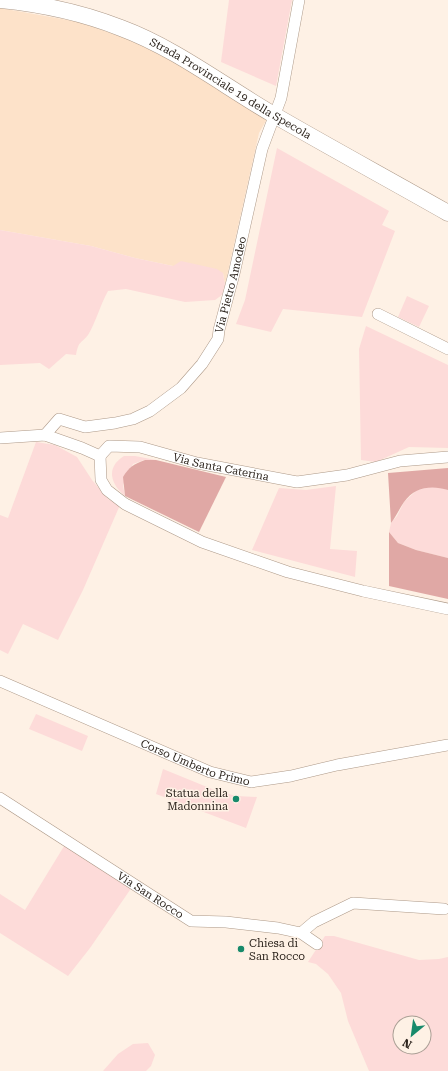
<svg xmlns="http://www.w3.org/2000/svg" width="448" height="1071" font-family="'Roboto Serif',serif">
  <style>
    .built { fill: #fde2c9 }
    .green { fill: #fddbd9; fill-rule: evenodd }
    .forest { fill: #e0a8a5 }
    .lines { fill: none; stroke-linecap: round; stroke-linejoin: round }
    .street-casing { stroke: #ad9988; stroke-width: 12 }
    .secondary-casing { stroke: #ad9988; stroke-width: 17 }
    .street { stroke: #fff; stroke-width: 11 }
    .secondary { stroke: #fff; stroke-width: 16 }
    .poi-dot { fill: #178a6b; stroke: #fef1e5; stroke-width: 1.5 }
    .labels { text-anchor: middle; stroke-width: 3; stroke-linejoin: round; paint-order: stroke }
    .street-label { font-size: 11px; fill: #2d251e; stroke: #fef1e5 }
    .poi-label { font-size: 11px; fill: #2d251e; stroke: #fef1e5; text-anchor: end }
  </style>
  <rect width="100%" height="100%" fill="#fef1e5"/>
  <path class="built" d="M0 8 79 22 131 40 189 70 267 119 259 133 225 285 223 273 173 266 135 258 91 246 0 230Z"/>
  <g class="green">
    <path d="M229 0H292L276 86 221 62Z"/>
    <path d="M277 148 389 211 382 225 395 231 362 317 283 309 271 332 236 324 245 300Z"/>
    <path d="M0 230 91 246 135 258 173 266 181 261 217 269 223 273 225 285 222 295 215 300 185 302 126 289 108 291C100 305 96 322 88 335 80 345 79 340 76 355L66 354 49 369 40 363 0 365Z"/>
    <path d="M407 296 429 306 419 327 398 317Z"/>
    <path d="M366 326 448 365V448L409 447 376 462 361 460 359 349Z"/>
    <path d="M36 442 55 445 77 457 92 480 108 499 120 505 83 590 58 640 23 624 8 654 0 650V515L8 518Z"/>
    <path d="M124 456H135L156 460H144L133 464 123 485 125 496C111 484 105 468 124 456Z"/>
    <path d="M336 486 330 549 357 551 355 577 252 550 279 488 306 490Z"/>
    <path d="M429 487H438L448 490V558L416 550 398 543 389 532 391 523 397 516 404 502 417 490Z"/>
    <path d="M36 714 88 736 82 751 29 729Z"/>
    <path d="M163 769 212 789 236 796 257 797 246 828 156 794Z"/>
    <path d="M66 843 132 887 90 948 68 976 0 933V894L25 910Z"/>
    <path d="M325 936H334L419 960 439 959 448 957V1071H369L348 1021 341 993 328 974 316 964 308 962ZM400 1023H424V1047H400Z"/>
    <path d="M148 1043 155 1055 151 1066 146 1071H103L118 1054 133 1044Z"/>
  </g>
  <g class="forest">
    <path d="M145 460H156L226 477 199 532 125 496 123 477C129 467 134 464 145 460Z"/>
    <path d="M448 468V490C431 485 415 487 404 502 399 509 396 517 391 523L388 473Z"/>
    <path d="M389 532 398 543 416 550 448 558V599L389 586Z"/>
  </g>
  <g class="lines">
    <defs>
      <g id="street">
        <path d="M378 314 448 349"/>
        <path id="s1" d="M45 435 59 419 85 427 115 423 133 419 150 411 181 388 202 364 218 339 219 330 234 274 262 149 281 98 299 0"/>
        <path d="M0 438 45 435 82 448 100 456"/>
        <path d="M100 456 101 480 107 490 125 504 202 542 288 572 363 591 448 609"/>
        <path id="s2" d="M100 456 109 446 140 447 197 463 297 482 347 475 400 461 448 457"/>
        <path id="s3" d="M0 681 210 772 251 782 291 776 337 765 448 745"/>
        <path id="s4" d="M0 798 191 921 226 922 278 928 301 933 317 944"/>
        <path d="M301 933 314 922 353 903 444 909"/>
      </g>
      <g id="secondary">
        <path id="s5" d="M0 0C41 4 83 13 121 28 175 48 224 86 274 115 331 148 390 180 448 213"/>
      </g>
    </defs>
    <use href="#street" class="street-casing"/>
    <use href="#secondary" class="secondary-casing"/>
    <use href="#street" class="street"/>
    <use href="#secondary" class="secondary"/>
  </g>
  <g class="poi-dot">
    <circle cx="236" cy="799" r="4"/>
    <circle cx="241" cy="949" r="4"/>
  </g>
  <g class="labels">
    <g class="street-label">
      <text dy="4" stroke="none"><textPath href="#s5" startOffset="250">Strada Provinciale 19 della Specola</textPath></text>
      <text dy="4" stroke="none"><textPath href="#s1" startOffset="272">Via Pietro Amodeo</textPath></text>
      <text dy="4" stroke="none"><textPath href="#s2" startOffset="128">Via Santa Caterina</textPath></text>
      <text dy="4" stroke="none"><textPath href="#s3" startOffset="212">Corso Umberto Primo</textPath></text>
      <text dy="4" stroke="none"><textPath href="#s4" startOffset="179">Via San Rocco</textPath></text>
    </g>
    <g class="poi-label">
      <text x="228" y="797">Statua della<tspan x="228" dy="13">Madonnina</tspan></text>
      <text x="249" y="947" text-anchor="start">Chiesa di<tspan x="249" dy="13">San Rocco</tspan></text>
    </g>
  </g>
  <g transform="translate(412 1035) rotate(209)"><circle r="19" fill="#fef1e5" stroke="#aa9f95"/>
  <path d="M0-3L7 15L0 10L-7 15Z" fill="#178a6b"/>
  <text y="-6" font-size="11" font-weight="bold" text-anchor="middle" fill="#2d251e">N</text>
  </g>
</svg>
